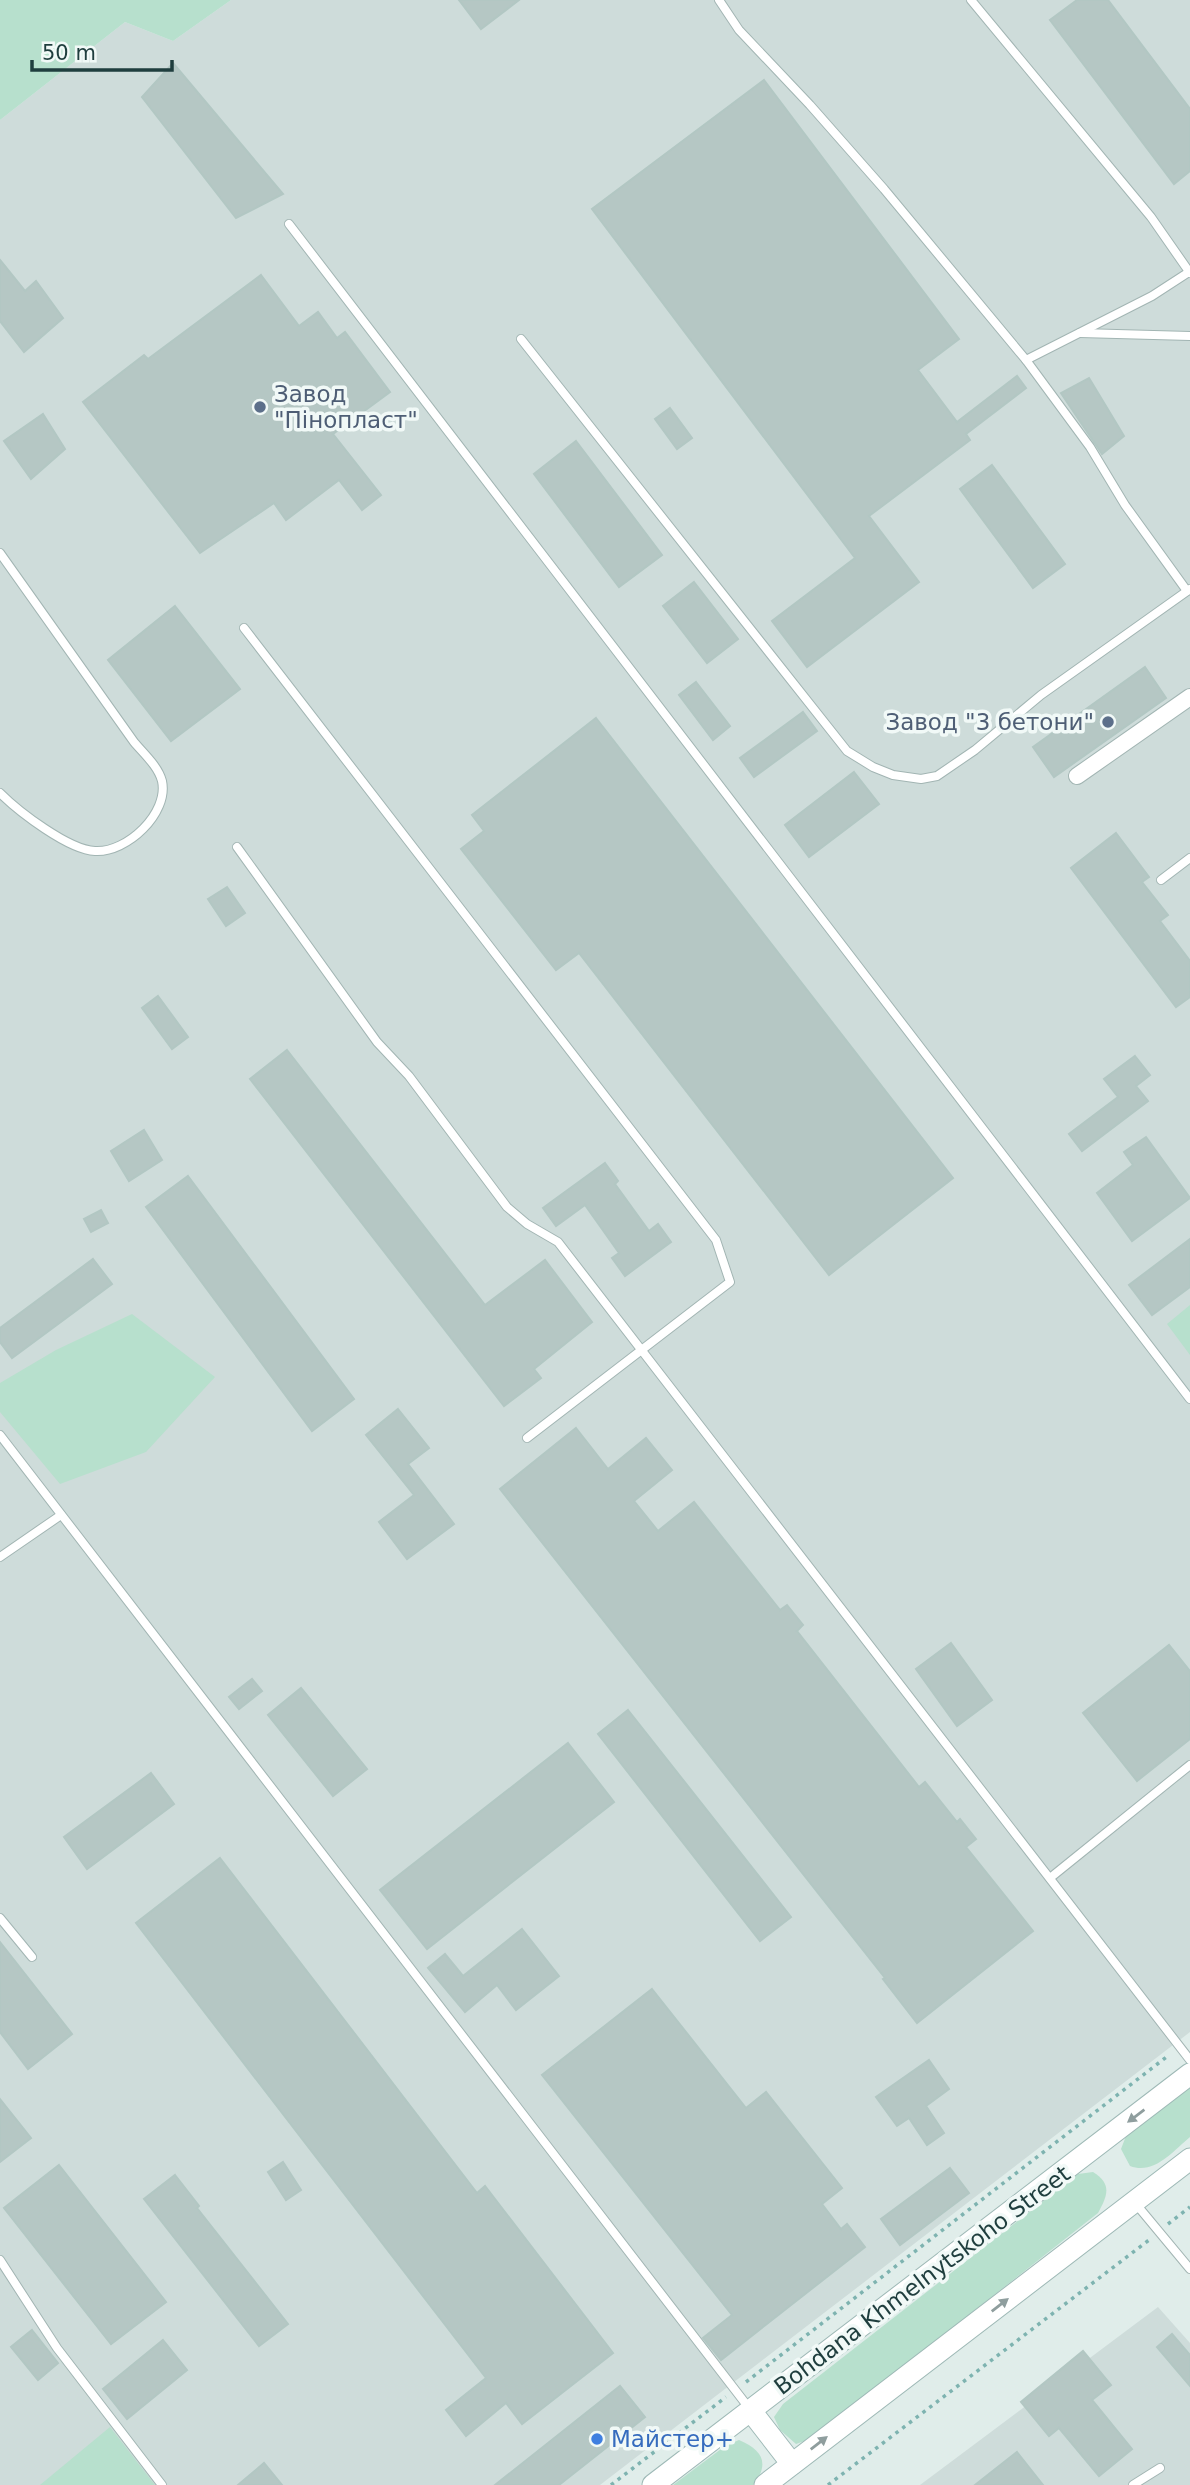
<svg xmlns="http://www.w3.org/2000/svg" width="1190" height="2485" font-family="'DejaVu Sans',sans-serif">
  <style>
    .built { fill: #cedcda }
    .green { fill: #b7e0cd }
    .building { fill: #b5c7c4; stroke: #b2c7c3; stroke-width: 2 }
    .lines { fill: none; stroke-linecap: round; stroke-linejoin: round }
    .lane-casing { stroke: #a2b5b3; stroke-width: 10 }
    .street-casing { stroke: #a2b5b3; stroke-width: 18 }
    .secondary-casing { stroke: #9eb9b6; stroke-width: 23 }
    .path { stroke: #7eb3b0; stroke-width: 3.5; stroke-dasharray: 3.5 5; stroke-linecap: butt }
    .lane { stroke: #fff; stroke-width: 8 }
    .street { stroke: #fff; stroke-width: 16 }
    .secondary { stroke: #fff; stroke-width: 21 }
    .oneway { fill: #8f9e9e }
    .service-dot { fill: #5c6f8a; stroke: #f1f9f7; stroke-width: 2.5 }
    .shop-dot { fill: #3f7fe0; stroke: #f1f9f7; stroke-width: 2.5 }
    .labels { text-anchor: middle; stroke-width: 7; stroke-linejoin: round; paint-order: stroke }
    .service-label { font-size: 23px; fill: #4e5e75; stroke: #f1f9f7; text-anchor: start }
    .street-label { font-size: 23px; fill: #1f3e3e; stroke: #f1f9f7 }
    .shop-label { font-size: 23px; fill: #366cbe; stroke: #f1f9f7; text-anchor: start }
  </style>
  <rect width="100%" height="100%" fill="#e0edea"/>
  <g class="built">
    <path d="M231 0H1190V2032L600 2485H0V120L125 22 173 41Z"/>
    <path d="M1158 2307 1190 2343V2485H920Z"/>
  </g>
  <g class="green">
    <path d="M0 0H231L173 41 125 22 0 120Z"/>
    <path d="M1190 1305V1355L1167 1324Z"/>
    <path d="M132 1314 215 1377 146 1452 60 1484 0 1412V1383L56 1350Z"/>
    <path d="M1190 2086V2137C1172 2152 1154 2175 1130 2166L1121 2149 1126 2136Z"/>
    <path d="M1093 2172C1112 2184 1108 2195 1098 2213L813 2438 796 2444 780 2430 774 2417 783 2404 1078 2174Z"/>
    <path d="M110 2427 155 2485H40Z"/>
    <path d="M739 2440C763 2450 770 2464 753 2485H673L725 2446Z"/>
  </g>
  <g class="building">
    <path d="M459 0H519L481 29Z"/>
    <path d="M1077 0H1108L1190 109V171L1174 184 1050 20Z"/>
    <path d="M173 63 283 194 236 218 142 97Z"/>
    <path d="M764 80 959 339 918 370 957 422 1017 376 1026 388 966 434 970 440 869 516 919 582 807 667 772 621 855 558 592 209Z"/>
    <path d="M0 260 25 291 36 281 63 318 24 352 0 321Z"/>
    <path d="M261 275 299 326 318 312 337 338 345 332 390 392 333 434 381 495 362 510 339 480 286 520 274 503 200 553 83 402 144 355 148 359Z"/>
    <path d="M1089 378 1124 436 1102 454 1061 393Z"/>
    <path d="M670 408 692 438 677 449 655 419Z"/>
    <path d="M43 414 65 449 31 479 4 441Z"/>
    <path d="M576 441 662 555 619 587 534 474Z"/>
    <path d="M992 465 1065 564 1033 588 960 489Z"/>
    <path d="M694 582 738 639 707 663 663 606Z"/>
    <path d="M175 606 240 689 171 741 108 660Z"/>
    <path d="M1145 667 1166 698 1054 777 1033 747Z"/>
    <path d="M696 682 730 726 713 740 679 695Z"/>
    <path d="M803 712 817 731 754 777 740 758Z"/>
    <path d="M596 718 953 1178 829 1275 579 953 556 970 461 849 484 831 472 815Z"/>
    <path d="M854 772 879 804 809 857 785 825Z"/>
    <path d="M1116 833 1149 877 1142 882 1168 915 1160 921 1190 961V997L1176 1007 1071 868Z"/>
    <path d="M227 887 245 913 226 926 208 899Z"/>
    <path d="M158 996 188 1037 172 1049 142 1008Z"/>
    <path d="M287 1050 485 1305 545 1260 592 1322 534 1369 541 1378 504 1406 250 1079Z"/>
    <path d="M1135 1056 1150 1075 1136 1086 1148 1101 1082 1151 1069 1134 1118 1097 1104 1079Z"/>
    <path d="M144 1130 162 1160 129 1181 111 1151Z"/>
    <path d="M1146 1137 1190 1198 1132 1241 1097 1193 1133 1165 1124 1152Z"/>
    <path d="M605 1163 618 1181 615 1184 649 1231 658 1224 671 1242 625 1276 612 1258 619 1253 585 1205 556 1226 543 1208Z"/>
    <path d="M188 1176 354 1399 312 1431 146 1207Z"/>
    <path d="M101 1210 108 1223 91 1232 84 1219Z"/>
    <path d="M1190 1239V1287L1152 1315 1129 1285Z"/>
    <path d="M93 1259 112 1284 12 1358 0 1342V1328Z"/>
    <path d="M398 1409 429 1448 408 1464 454 1524 407 1559 379 1522 414 1495 366 1435Z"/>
    <path d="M576 1428 608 1469 646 1438 672 1470 634 1501 658 1531 694 1502 780 1610 787 1605 803 1625 797 1631 919 1787 925 1782 957 1822 960 1819 976 1839 966 1847 1033 1931 917 2023 883 1979 885 1978 500 1489Z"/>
    <path d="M951 1643 992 1700 957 1726 916 1669Z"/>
    <path d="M1169 1645 1190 1671V1739L1137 1781 1083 1713Z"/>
    <path d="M252 1679 262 1691 239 1709 229 1697Z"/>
    <path d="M301 1688 367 1769 333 1796 268 1715Z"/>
    <path d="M628 1710 791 1917 760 1941 598 1734Z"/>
    <path d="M568 1743 614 1802 427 1949 380 1890Z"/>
    <path d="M151 1773 174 1804 87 1869 64 1837Z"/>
    <path d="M220 1858 477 2193 485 2186 613 2353 522 2424 506 2403 466 2436 446 2410 486 2378 136 1923Z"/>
    <path d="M522 1929 559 1976 516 2010 497 1985 465 2012 428 1968 445 1954 463 1976Z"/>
    <path d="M0 1942 72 2034 28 2069 0 2032Z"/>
    <path d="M652 1989 746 2108 766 2092 842 2188 822 2204 841 2229 847 2224 865 2247 721 2360 703 2338 732 2315 542 2075Z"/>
    <path d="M929 2060 949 2089 926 2106 944 2133 927 2145 909 2118 897 2126 876 2097Z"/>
    <path d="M0 2099 31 2138 0 2162Z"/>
    <path d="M283 2162 301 2190 286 2200 268 2172Z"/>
    <path d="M59 2165 166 2302 111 2344 4 2208Z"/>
    <path d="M950 2168 969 2193 900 2245 881 2219Z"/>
    <path d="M175 2175 199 2206 197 2208 288 2324 259 2346 144 2199Z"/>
    <path d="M32 2330 58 2363 38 2380 11 2347Z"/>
    <path d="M1172 2334 1190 2355V2386L1157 2347Z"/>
    <path d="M163 2340 187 2370 127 2419 103 2389Z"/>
    <path d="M1083 2351 1111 2385 1092 2400 1132 2449 1099 2476 1059 2428 1049 2436 1021 2402Z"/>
    <path d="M620 2386 645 2417 559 2485H495Z"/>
    <path d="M1017 2452 1043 2485H975Z"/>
    <path d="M264 2463 282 2485H238Z"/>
  </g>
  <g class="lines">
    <defs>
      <g id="lane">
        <path d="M719 0 739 30 810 105 884 189 1026 360 1090 447 1125 505 1187 591"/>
        <path d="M971 0 1151 217 1190 273"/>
        <path d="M289 224 1190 1399"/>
        <path d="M1080 333 1190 336"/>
        <path d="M521 339 847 751 873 767 893 775 921 779 937 776 975 750 1041 695 1190 589"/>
        <path d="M1026 360 1152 296 1189 272"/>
        <path d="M0 553 134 742C144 754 158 766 162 781 169 813 127 853 95 851 69 850 19 812 0 793"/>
        <path d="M244 628 716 1240 730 1282 527 1438"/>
        <path d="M237 847 377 1042 409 1076 507 1207 527 1224 558 1242 1190 2060"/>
        <path d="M1161 880 1190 858"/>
        <path d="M0 1435 749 2408"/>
        <path d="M0 1557 61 1515"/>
        <path d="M1050 1878 1190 1765"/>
        <path d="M0 1918 32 1957"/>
        <path d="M1136 2204 1190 2269"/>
        <path d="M0 2260 57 2348 162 2485"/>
        <path d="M1133 2485 1160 2468"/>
      </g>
      <path id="street" d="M1077 776 1190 697"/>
      <g id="secondary">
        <path d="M751 2411 792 2464"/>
        <path d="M653 2485 1190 2074"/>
        <path d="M765 2485 1190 2159"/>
      </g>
    </defs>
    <use href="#lane" class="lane-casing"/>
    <use href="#street" class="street-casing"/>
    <use href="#secondary" class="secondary-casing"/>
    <g class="path">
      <path d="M1168 2224 1190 2207"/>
      <path d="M746 2382 1169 2055"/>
      <path d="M611 2485 726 2397"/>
      <path d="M828 2485 1149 2240"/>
    </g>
    <use href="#lane" class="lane"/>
    <use href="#street" class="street"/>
    <use href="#secondary" class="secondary"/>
  </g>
  <defs><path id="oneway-solid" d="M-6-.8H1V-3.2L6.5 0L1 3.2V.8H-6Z" transform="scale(1.75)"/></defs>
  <g class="oneway">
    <use href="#oneway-solid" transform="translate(1136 2116) rotate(143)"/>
    <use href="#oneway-solid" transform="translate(1000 2305) rotate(-38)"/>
    <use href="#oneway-solid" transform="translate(819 2443) rotate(-38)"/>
  </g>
  <g class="service-dot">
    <circle cx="260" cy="407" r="7"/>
    <circle cx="1108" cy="722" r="7"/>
  </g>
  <circle class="shop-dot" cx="597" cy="2439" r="7"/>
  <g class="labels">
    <g class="service-label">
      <text x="274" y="402">Завод<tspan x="274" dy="26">"Пінопласт"</tspan></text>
      <text x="1094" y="730" text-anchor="end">Завод "3 бетони"</text>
    </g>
    <g class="street-label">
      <text transform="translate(922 2280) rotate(-37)" y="8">Bohdana Khmelnytskoho Street</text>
    </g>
    <g class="shop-label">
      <text x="611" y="2447">Майстер+</text>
    </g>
  </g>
  <path d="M32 60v10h140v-10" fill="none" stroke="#1f3e3e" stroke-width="3.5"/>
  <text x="42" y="60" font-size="21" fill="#1f3e3e" stroke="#f1f9f7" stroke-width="5" paint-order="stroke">50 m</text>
</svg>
